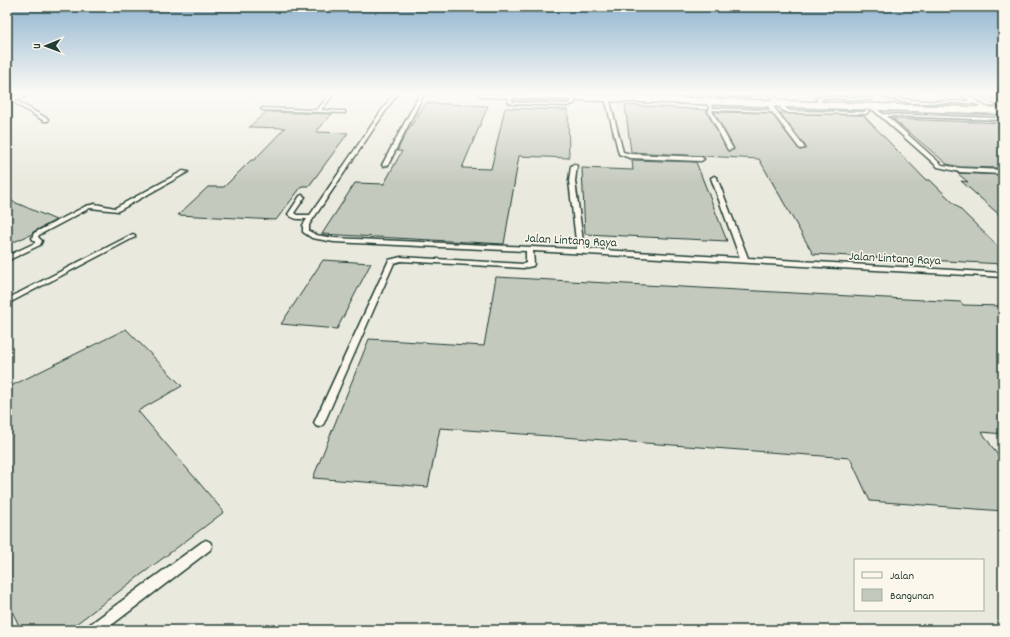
<svg xmlns="http://www.w3.org/2000/svg" width="1010" height="637" font-family="Dekko,sans-serif">
  <style>
    .built { fill: #eae9de; fill-rule: evenodd }
    .building { fill: #c4c9be; stroke: #1f3d34 }
    .lines { fill: none; stroke-linecap: round; stroke-linejoin: round }
    .service-casing { stroke: #1f3d34; stroke-width: 3 }
    .minor-casing { stroke: #1f3d34; stroke-width: 3 }
    .service { fill: #fbf7ec; fill-rule: evenodd }
    .minor { fill: #fbf7ec; fill-rule: evenodd }
    .labels { text-anchor: middle; stroke-width: 3; stroke-linejoin: round; paint-order: stroke }
    .street-label { font-size: 13px; fill: #1f3d34; stroke: #fbf7ec }
  </style>
  <rect width="100%" height="100%" fill="#fbf7ec"/>
  <filter id="ink" filterUnits="userSpaceOnUse"><feTurbulence type="fractalNoise" baseFrequency=".025" numOctaves="2"/><feDisplacementMap in="SourceGraphic" scale="8" xChannelSelector="R" yChannelSelector="G"/><feConvolveMatrix kernelMatrix="1 2 1 2 8 2 1 2 1" color-interpolation-filters="sRGB"/></filter>
  <g filter="url(#ink)">
    <path class="built" d="M7 94H1003V630H7ZM855 560H983V610H855Z"/>
    <g class="building">
      <path d="M426 103 488 106 462 168 491 169 505 108 568 110 569 158 519 156 504 244 322 234 355 183 384 184 402 151H397L406 133Z"/>
      <path d="M625 105 707 110V112L728 151 733 150 734 148 714 112 771 113 800 150 805 149 806 147 780 113 863 115 926 180H930L1003 251V264L813 254 759 159 631 152Z"/>
      <path d="M266 112 332 114 316 132 348 133 309 186H302L276 220 178 215 208 187H224L251 160H254L285 128 249 127Z"/>
      <path d="M893 119 1003 123V168L960 167 947 164Z"/>
      <path d="M632 160 696 162 727 241 585 234 582 168 633 170Z"/>
      <path d="M957 173 1003 175V218L961 181 968 182Z"/>
      <path d="M7 199 56 220 33 232 32 234 7 245Z"/>
      <path d="M323 260 371 263 337 329 281 324Z"/>
      <path d="M496 277 961 302 963 305 1003 306V434L982 432 1003 463V511L870 501 850 458 440 428 428 487 313 478 369 339 484 346Z"/>
      <path d="M126 329 182 386 138 411 224 512 68 630H21L7 600V388Z"/>
    </g>
    <g class="lines">
      <defs>
        <g id="service">
          <path d="M23 94H31L15 100 48 119V121H44L10 100 12 97Z"/>
          <path d="M330 94H334L321 110 343 111H345V113L263 110 261 109 263 108 317 110Z"/>
          <path d="M393 94H397L309 225V231L316 235 334 238 577 249 569 181 571 166 574 164 577 166 575 181 584 249 740 258 711 178 714 176 717 178 748 258 1003 273V277L533 251 534 264 533 266 523 268 401 261 394 263 324 423 322 426 319 427 316 426 314 423 389 260 401 257 523 264 526 263V251L334 242 312 238 303 232V225L307 219C299 219 294 220 288 214L300 196 302 195 305 197 294 213 297 215H310Z"/>
          <path d="M420 94H424L388 165 383 166 382 165Z"/>
          <path d="M510 94 514 95 512 101 513 102 567 104 571 102V97L573 96 575 97V103L568 106 513 104 508 102Z"/>
          <path d="M702 94H706L713 108 770 110 768 106 772 105 805 148 800 149 772 112 713 110 712 111 733 149 728 150 708 111 710 109Z"/>
          <path d="M727 94H753V95L751 96H729Z"/>
          <path d="M768 94H773L786 108 790 111 864 112 867 110 869 111 866 114 789 113 782 110Z"/>
          <path d="M879 94C889 94 900 99 910 100 930 102 950 101 970 101L960 94H965L994 112 990 113 974 103H912L887 98Z"/>
          <path d="M979 94H984L1003 106V109Z"/>
          <path d="M825 96 870 98 872 99 870 100 825 98 821 99 823 105 819 106 816 98Z"/>
          <path d="M607 97 609 98 623 152 631 154 701 157 704 159 701 161 630 158 619 154 605 98Z"/>
          <path d="M873 106 883 114 1003 118V120L887 116 942 165 960 168 1003 170V174L960 172 938 167 871 108V107Z"/>
          <path d="M183 171 188 172 118 211 90 208 39 235 38 237 42 241 40 245 7 261V256L35 243V242L32 238 34 233 86 206 95 204 115 208Z"/>
          <path d="M133 234 135 235V237L7 304V299Z"/>
          <path d="M206 540 210 542 212 546 210 550 105 630H87L89 625 202 542Z"/>
        </g>
        <path id="minor" d="M478 94H569L1003 108V114L482 97Z"/>
      </defs>
      <use href="#service" class="service-casing"/>
      <use href="#minor" class="minor-casing"/>
      <use href="#service" class="service"/>
      <use href="#minor" class="minor"/>
    </g>
  </g>
  <linearGradient id="sky" x2="0" y2="1"><stop stop-color="#90b4cf"/><stop offset="0.51" stop-color="#fdfbf6"/><stop offset="1" stop-color="#fdfbf6" stop-opacity="0"/></linearGradient>
  <rect width="1010" height="183" fill="url(#sky)"/>
  <g class="labels">
    <g class="street-label">
      <text transform="translate(571 239) rotate(3)" y="5">Jalan Lintang Raya</text>
      <text transform="translate(895 257) rotate(3)" y="5">Jalan Lintang Raya</text>
    </g>
  </g>
  <rect width="1010" height="637" fill="none" stroke="#fbf7ec" stroke-width="24"/>
  <rect x="12" y="12" width="986" height="613" fill="none" stroke="#1f3d34" stroke-width="1.5" filter="url(#ink)"/>
  <rect x="854" y="559" width="130" height="52" fill="#fbf7ec" stroke="#a3ada2"/>
  <rect x="862" y="572" width="20" height="6" fill="#fbf7ec" stroke="#a3ada2"/>
  <text x="890" y="579" font-size="12" fill="#1f3d34">Jalan</text>
  <rect x="862" y="589" width="20" height="12" fill="#c4c9be" stroke="#a3ada2"/>
  <text x="890" y="599" font-size="12" fill="#1f3d34">Bangunan</text>
  <g transform="translate(46 46) rotate(269)" stroke="#fbf7ec" stroke-width="3" paint-order="stroke">
  <path d="M0-3L7 15L0 10L-7 15Z" fill="#1f3d34"/>
  <text y="-6" font-size="11" font-weight="bold" text-anchor="middle" fill="#1f3d34">U</text>
  </g>
</svg>
